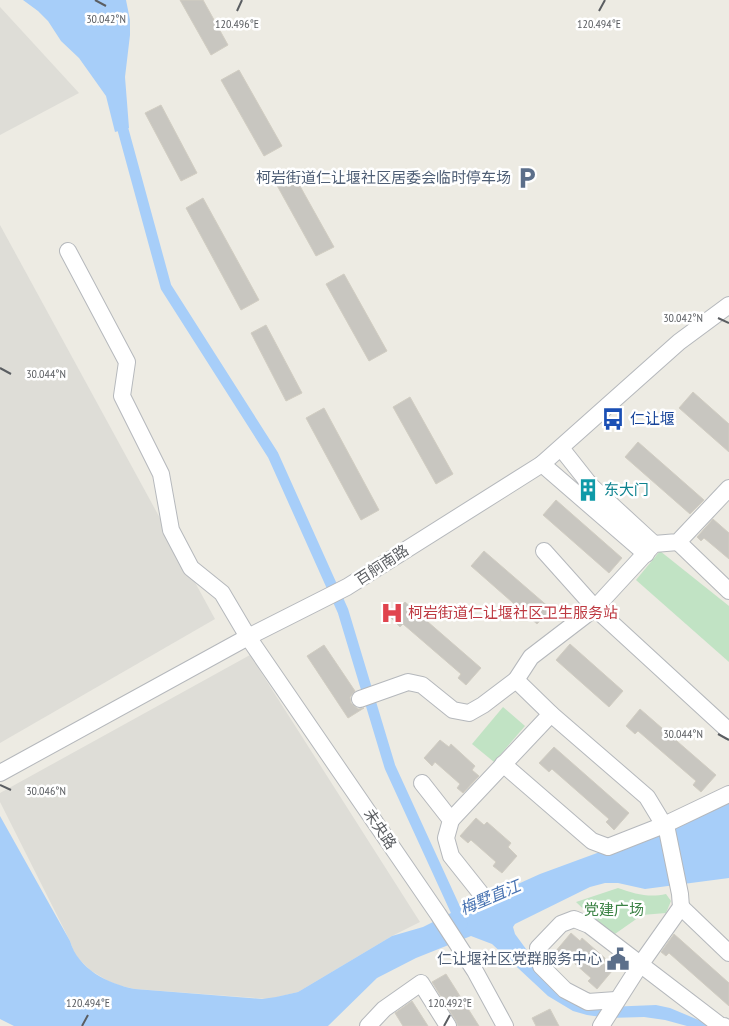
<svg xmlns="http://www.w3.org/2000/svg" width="729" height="1026" font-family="'PT Sans Narrow','Noto Sans SC',sans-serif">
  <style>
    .industrial { fill: #deddd7 }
    .green { fill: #c1e3c4 }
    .water { fill: #a7cef9 }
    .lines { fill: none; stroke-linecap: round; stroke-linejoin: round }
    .canal { stroke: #a7cef9; stroke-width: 11 }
    .building { fill: #c8c6c0; stroke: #d1cdc2 }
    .minor-casing { stroke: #b5b8bc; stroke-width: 18 }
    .minor { stroke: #fff; stroke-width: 16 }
    .ticks { fill: none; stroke: #5b5e62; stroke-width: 2 }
    .labels { text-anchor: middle; stroke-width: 5; stroke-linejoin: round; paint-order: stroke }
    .service-label { font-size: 15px; fill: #4e5e75; stroke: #fff; text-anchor: end }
    .transit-label { font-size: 15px; fill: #164399; stroke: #fff; text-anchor: start }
    .culture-label { font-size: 15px; fill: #0d838f; stroke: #fff; text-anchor: start }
    .street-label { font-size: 15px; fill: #5b5e62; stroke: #fff }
    .health-label { font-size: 15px; fill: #be3a42; stroke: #fff; text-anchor: start }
    .park-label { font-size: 15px; fill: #3b8244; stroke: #fff }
    .water-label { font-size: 16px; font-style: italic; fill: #4873b2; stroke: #fff }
    .ticks-label { font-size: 12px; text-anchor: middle; fill: #5b5e62; stroke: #fff; stroke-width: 5; stroke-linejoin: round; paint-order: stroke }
  </style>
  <rect width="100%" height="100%" fill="#edebe3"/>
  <g class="industrial">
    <path d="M0 7 79 93 0 135Z"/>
    <path d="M0 225 215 619 0 743Z"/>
    <path d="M250 655 420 922 392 936 298 992 269 999 135 989 121 986 108 981 90 970 75 955 70 941 0 802V793Z"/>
  </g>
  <g class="green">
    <path d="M660 551 729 606V662L636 580Z"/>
    <path d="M503 707 525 726 494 762 472 744Z"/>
    <path d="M618 888C635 894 649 898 666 894L671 901 666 913 642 915 612 936 576 902Z"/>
  </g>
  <g class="water">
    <path d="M23 0H126L130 20V35L125 77 129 128 115 132 106 96 79 58 61 41 48 21 38 11Z"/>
    <path d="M729 799V878L645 889 618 883H605L590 887 515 924 513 927 515 934 548 979 607 1007 656 1005 670 1008 713 1026H687L665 1020 644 1017 608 1018 587 1015 573 1011 548 996 492 944 471 936 416 958 377 978 328 1026H14L0 1019V816L70 941C78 969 108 984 135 989L262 999 276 997 298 992 392 936 423 927 469 904 476 903 540 874 608 849 662 835 706 814Z"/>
  </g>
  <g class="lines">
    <path class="canal" d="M119 115 166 287 273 455 343 611 390 767 462 924"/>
  </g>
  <g class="building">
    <path d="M180 0H203L228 45 211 55Z"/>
    <path d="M239 70 282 146 264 156 221 80Z"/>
    <path d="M161 105 197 173 181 181 145 113Z"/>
    <path d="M291 170 334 247 316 256 274 180Z"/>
    <path d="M203 198 259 300 241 310 186 208Z"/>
    <path d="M344 274 387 351 369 361 326 284Z"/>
    <path d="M266 325 302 393 286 401 251 333Z"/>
    <path d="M693 392 729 424V452L679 408Z"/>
    <path d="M410 397 453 474 436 484 393 407Z"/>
    <path d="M324 408 379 510 361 520 306 418Z"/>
    <path d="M638 442 704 500 690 514 625 457Z"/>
    <path d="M556 500 622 558 609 573 543 515Z"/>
    <path d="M713 519 729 533V559L704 538 701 541 697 537Z"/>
    <path d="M484 551 551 609 537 624 471 566Z"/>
    <path d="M405 602 481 668 466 685 458 678 461 674 403 624 400 627 391 618Z"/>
    <path d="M570 644 623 691 609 707 556 660Z"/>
    <path d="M324 645 355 691 350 697 351 703 358 709 364 708 348 718 307 656Z"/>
    <path d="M640 709 716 775 701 792 693 785 696 781 638 731 635 734 626 726Z"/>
    <path d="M440 740 449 747 451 744 475 766 472 770 479 776 463 793 457 788 460 784 435 762 432 766 424 758Z"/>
    <path d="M554 747 629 813 614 830 606 822 609 819 552 769 549 772 539 763Z"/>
    <path d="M476 818 484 825 487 822 511 843 508 847 517 856 502 873 493 866 496 862 471 840 468 843 460 836Z"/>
    <path d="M571 933 580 941 582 938 606 959 603 963 612 971 597 989 588 981 591 978 566 956 563 959 555 952Z"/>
    <path d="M674 934 729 983V1006L669 953 666 956 661 952Z"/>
    <path d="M446 974 479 1026H458L456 1021 432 982Z"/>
    <path d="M412 1001 428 1026H403L395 1013Z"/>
    <path d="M550 1009 559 1026H536L532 1018Z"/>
  </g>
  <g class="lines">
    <defs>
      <g id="minor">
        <path d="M68 251 127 362 122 396 161 474 171 530 191 568 222 593 248 637 438 914 475 971 505 1026"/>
        <path d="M561 448 591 486 654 544"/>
        <path d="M542 464 646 554"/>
        <path d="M678 542 729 591"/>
        <path d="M544 551 595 608 729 731"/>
        <path d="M516 680 551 714 647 797 667 830 680 894 681 907 640 965 601 1026"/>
        <path d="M360 699 408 682 422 685 453 710 469 713 483 705 516 680 531 657 595 608 654 544 678 542 729 488"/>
        <path d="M503 764 592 841 608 847 664 825 729 794"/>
        <path d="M0 773 248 637 347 587 542 464 679 342 729 305"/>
        <path d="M422 783 451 820 446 838 451 856 482 895"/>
        <path d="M451 820 551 714"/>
        <path d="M681 907 729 953"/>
        <path d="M616 1000 588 1002 565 990 541 966 538 948 561 924 574 919 589 925 721 1026H724"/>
        <path d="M368 1026 384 1009 421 983 448 1026"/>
      </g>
    </defs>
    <use href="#minor" class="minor-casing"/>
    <use href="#minor" class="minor"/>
  </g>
  <path class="ticks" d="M95 0 106 6M237 11 242 0M599 11 605 0M718 318 729 323M0 368 11 374M718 734 729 740M0 785 11 790M82 1026 88 1015M444 1026 450 1015"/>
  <defs>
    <symbol id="parking-bare" viewBox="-9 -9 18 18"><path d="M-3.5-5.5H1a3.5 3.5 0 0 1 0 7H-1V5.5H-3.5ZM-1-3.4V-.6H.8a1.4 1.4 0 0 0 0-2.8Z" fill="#5c6f8a" stroke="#fff" stroke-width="2.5" paint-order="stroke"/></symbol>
    <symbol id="bus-bare" viewBox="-9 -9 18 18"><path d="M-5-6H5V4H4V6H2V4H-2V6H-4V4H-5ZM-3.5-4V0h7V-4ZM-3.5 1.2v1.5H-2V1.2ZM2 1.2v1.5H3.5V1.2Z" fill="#1a4fb4" stroke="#fff" stroke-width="2.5" paint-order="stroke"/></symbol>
    <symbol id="building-bare" viewBox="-9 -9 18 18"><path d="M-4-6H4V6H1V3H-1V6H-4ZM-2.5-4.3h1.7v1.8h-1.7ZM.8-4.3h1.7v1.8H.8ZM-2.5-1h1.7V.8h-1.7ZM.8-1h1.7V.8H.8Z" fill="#0f9aa8" stroke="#fff" stroke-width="2.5" paint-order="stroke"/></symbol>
    <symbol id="hospital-bare" viewBox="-9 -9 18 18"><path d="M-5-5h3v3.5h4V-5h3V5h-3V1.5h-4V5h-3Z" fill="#e0444e" stroke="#fff" stroke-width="2.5" paint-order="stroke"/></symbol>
    <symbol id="civic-bare" viewBox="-9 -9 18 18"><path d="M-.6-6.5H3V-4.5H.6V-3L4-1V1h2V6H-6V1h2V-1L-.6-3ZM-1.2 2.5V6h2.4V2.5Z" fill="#5c6f8a" stroke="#fff" stroke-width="2.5" paint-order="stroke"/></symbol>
  </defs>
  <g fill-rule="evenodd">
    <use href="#parking-bare" x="511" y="162" width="32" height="32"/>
    <use href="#bus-bare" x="597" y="403" width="32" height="32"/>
    <use href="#building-bare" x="572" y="474" width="32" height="32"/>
    <use href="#hospital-bare" x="376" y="597" width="32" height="32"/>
    <use href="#civic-bare" x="602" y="943" width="32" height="32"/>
  </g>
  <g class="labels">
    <g class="service-label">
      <text x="511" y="183">柯岩街道仁让堰社区居委会临时停车场</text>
      <text x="602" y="964">仁让堰社区党群服务中心</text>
    </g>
    <g class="transit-label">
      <text x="630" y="424">仁让堰</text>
    </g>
    <g class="culture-label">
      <text x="604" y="495">东大门</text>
    </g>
    <g class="street-label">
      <text transform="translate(382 565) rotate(-33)" y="5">百舸南路</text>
      <text transform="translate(380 829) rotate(56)" y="5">未央路</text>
    </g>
    <g class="health-label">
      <text x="408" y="618">柯岩街道仁让堰社区卫生服务站</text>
    </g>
    <g class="park-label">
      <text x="614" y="915">党建广场</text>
    </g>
    <g class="water-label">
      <text transform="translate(490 897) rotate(-23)" y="6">梅墅直江</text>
    </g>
  </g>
  <g class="ticks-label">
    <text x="106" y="23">30.042°N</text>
    <text x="237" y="28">120.496°E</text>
    <text x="599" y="28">120.494°E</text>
    <text x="683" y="322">30.042°N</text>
    <text x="46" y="378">30.044°N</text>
    <text x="683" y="738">30.044°N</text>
    <text x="46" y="795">30.046°N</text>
    <text x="88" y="1007">120.494°E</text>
    <text x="450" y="1007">120.492°E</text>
  </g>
</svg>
